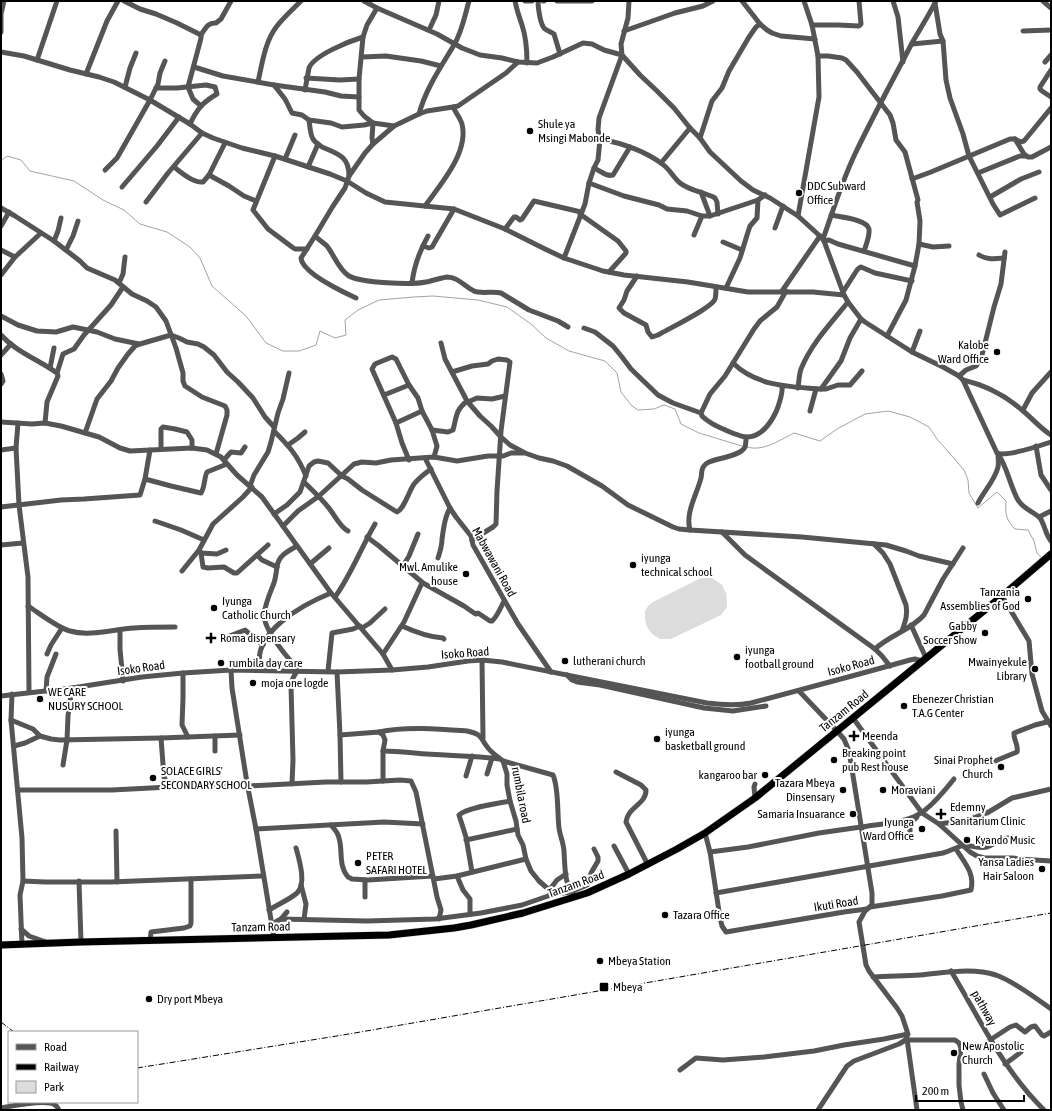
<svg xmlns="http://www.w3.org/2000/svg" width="1052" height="1111" font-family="'Asap Condensed',sans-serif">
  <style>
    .green { fill: #dcdcdc }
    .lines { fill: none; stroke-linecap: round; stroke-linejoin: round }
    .stream { stroke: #a3a3a3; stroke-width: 1 }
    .highway-casing { stroke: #dbdbdb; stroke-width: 8 }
    .minor { stroke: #555; stroke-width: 5 }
    .highway { stroke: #000; stroke-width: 7 }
    .rail { stroke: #000; stroke-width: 1; stroke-dasharray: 6 2 1 2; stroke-linecap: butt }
    .poi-dot { fill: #000; stroke: #fff; stroke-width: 1.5 }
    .labels { text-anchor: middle; stroke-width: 4; stroke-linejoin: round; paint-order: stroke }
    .poi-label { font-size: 12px; fill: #000; stroke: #fff; text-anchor: start }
    .street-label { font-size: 12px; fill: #000; stroke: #fff }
  </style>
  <rect width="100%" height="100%" fill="#fff"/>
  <path class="green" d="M701 578H712L722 585 726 593 727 602V607L721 615 671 639H660L652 634 647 627 645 619V611L648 606 653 602Z"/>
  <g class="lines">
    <g class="stream">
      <path d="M1 161 7 156 21 160 30 171 74 181 103 200 124 210 140 224 167 232 190 247 200 258 212 286 246 316 266 343 283 351H299L316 345 320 331 335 338 346 335 345 320 358 310 379 300 414 297 433 296 478 300 507 307 531 324 546 338 569 351 605 361 617 373 621 392 632 406 638 410 654 409 664 405 675 409 681 424 699 433 742 446"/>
      <path d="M747 447C763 452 780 440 794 433L820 441 837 429 865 414 888 411 910 417 929 427 937 439 964 470 968 480 969 493 978 508 997 492 1006 501C1005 513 1006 520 1015 529L1028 530 1034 541 1037 553 1042 558"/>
      <path d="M1051 568V569"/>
    </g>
    <defs>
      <path id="highway" d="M1 945 81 942 389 935 454 928 471 925 523 913 587 893 629 874 677 849 705 833 755 798 1002 596 1051 554"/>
    </defs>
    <use href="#highway" class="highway-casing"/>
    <g class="minor">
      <path d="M124 1 140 9 156 14 177 23 201 35V38L200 42 188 87 193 99 201 106"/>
      <path d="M364 1 377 8 437 34 462 48 480 55 502 58 518 62 537 63 553 57 583 43 592 44 604 50 622 55 599 118 598 130 600 139 598 160 594 168 589 183 585 204 564 258"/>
      <path d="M515 1C517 11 519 16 522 25 526 37 527 51 527 63"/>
      <path d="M525 1H532"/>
      <path d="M538 1C538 7 540 25 545 29 548 31 551 32 554 34L560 54"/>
      <path d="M543 1H544"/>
      <path d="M557 1H592"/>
      <path d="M629 1 628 18 621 44 622 55 640 75 657 91 674 108 690 128 700 138 710 152 741 181 753 190 770 198 798 216 821 237 824 241 844 295 848 302 861 319 865 322 912 352 943 367 959 376 963 380 969 393 997 453C1007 457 1039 446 1051 442"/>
      <path d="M742 1 760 24 767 30 772 33 781 36 815 39"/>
      <path d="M893 1 898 17 903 62"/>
      <path d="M1043 1 1051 8"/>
      <path d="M935 3 940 34 943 41 946 80 950 98 963 134 969 156 993 204 1000 215 1035 198"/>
      <path d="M812 25H838L859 26 861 24 859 1"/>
      <path d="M429 30 436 15 439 1"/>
      <path d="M624 31 675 13 703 6 713 1"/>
      <path d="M1023 31 1051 30"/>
      <path d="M1 32V14L4 1"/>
      <path d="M201 35C205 29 208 22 216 23L221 19 231 1"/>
      <path d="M912 44 943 41"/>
      <path d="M1 52 24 56 70 70 99 77 114 82 150 100 190 124 202 133 213 138 242 148 275 156 330 174 347 181 366 193 385 202 454 209 505 229 545 249 564 258 603 271 624 275 688 282 748 292H813L844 295"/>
      <path d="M818 56H828L842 58 846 60 857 72 890 115 893 123 896 140 905 152 918 200 917 202 920 221 919 244 915 266 906 300 887 336"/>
      <path d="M362 57 386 56 421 61 441 66"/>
      <path d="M37 60 57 1"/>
      <path d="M1045 62 1051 55"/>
      <path d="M194 67 223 76 274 85 325 92 341 96 359 97"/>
      <path d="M1051 70 1040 87V89L1042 91 1051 97"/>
      <path d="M86 74 107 21 118 1"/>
      <path d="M306 78 340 80 359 79"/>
      <path d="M258 82C262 64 265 41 277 26 284 17 293 9 301 1"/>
      <path d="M274 85 285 99 292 113 302 115 309 120 331 123 342 127 364 125 373 123 394 126"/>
      <path d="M125 87 130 68 136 53"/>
      <path d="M156 88H177L206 85 215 87 217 94C203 102 197 109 190 124"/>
      <path d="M305 90 309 68C314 55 350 41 363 37"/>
      <path d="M419 114C426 88 441 67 454 45 462 32 465 15 469 1"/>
      <path d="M309 120C310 126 310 134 313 139 315 142 319 145 322 147 338 154 349 156 349 176"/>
      <path d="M700 138 712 101 722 88 729 71 749 37 756 27 760 24"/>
      <path d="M600 139C621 143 643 150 661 163 669 168 673 177 680 183 690 191 704 192 715 198L717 202 718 214"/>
      <path d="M1015 139 1020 142 1024 141 1051 108"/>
      <path d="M373 144 372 138 373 123 364 116 359 110V79L363 37 367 25 377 8"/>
      <path d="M275 156 253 210 268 229 292 247 295 249H307"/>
      <path d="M285 159 295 135"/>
      <path d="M661 163 690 128"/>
      <path d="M174 167C182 173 193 183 203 182L209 175 225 143"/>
      <path d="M308 167 318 144"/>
      <path d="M594 168C601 171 606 177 613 175L630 147"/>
      <path d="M105 170 117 158 150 100 158 84 160 73 165 61"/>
      <path d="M978 173 1020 156H1026"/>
      <path d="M209 175 229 186 244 196 256 201"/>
      <path d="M912 179 931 172 1010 139H1015L1024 154 1028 157H1032L1051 147"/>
      <path d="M589 183 624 196 659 205 667 209 687 211 702 216H710L758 200 765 195"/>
      <path d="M122 187 157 146 179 117"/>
      <path d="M701 192 710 216"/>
      <path d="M990 197 1021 179 1039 172"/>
      <path d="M146 202 168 173 202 133"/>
      <path d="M425 206C441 184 469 152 462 124 460 118 456 113 453 107"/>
      <path d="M1 208 15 216 54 241 80 261 87 268 115 280 132 294 147 301 156 307 166 321 176 348 183 373V381L185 386 202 397 225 406 227 410V415L216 454"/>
      <path d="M580 214 618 241 626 251V253L609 272"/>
      <path d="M831 215C840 217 867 219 869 229 870 236 866 245 864 251"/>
      <path d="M798 216 819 97 818 56 812 25 804 1"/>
      <path d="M1 226 9 212"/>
      <path d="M775 228 783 206"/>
      <path d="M505 229 514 217H516L520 220 522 219 534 201 581 212"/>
      <path d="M694 235 702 216"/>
      <path d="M315 236C319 240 324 243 327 246 334 255 339 270 349 276 362 283 411 285 426 282 432 281 440 278 447 277 458 277 464 286 474 291 480 294 493 291 501 293L529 310 558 321 568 327"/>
      <path d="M823 239C833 211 842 181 855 154 873 116 893 80 912 43 920 29 929 15 936 1"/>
      <path d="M54 241 58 231 61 218"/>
      <path d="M824 241 829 240 838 244 915 266"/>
      <path d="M723 242 742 250"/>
      <path d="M919 244 933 247 949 246"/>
      <path d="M423 246 429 248 432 247 454 209"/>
      <path d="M1 250 15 257"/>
      <path d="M66 250 73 236 78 221"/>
      <path d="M979 255C987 260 995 259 1004 258"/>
      <path d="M1 275 15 257 41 233"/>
      <path d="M637 276 627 291 624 300 619 308 624 313 646 325 648 332 652 337 658 335C668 329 712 308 715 299 716 296 716 290 716 287"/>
      <path d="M119 283 123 274 125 257"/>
      <path d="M412 283C414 266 419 252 428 236"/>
      <path d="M726 288 740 258 748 232 750 226 757 218 758 200"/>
      <path d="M782 291 820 236"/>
      <path d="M843 292 857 270 859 268 861 267 875 273 912 281"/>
      <path d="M356 298C343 292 302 273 301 258L315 236 333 206 345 188 349 176 365 153 373 144 394 126 419 114 427 111 453 107 458 106 506 73 518 62"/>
      <path d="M1 316 18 325 37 331 56 332 73 327 78 328 97 332 115 339 139 344"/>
      <path d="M584 328 595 332 613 346 622 357 631 369 658 395 673 403 701 413"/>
      <path d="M1 335C16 352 39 360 57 373L58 376 47 402 45 423"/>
      <path d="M441 343 445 359 467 401 480 416 491 426 501 437 510 445 525 453 539 458 553 461 567 466 602 486 628 505 673 527 679 529 690 530 802 537 886 545 906 551 919 556 953 564"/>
      <path d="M912 352 920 331"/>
      <path d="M1 355 11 344"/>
      <path d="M733 363C756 386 790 387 821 389H826L838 385H850L862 371"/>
      <path d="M50 368 54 348"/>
      <path d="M452 372 472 366 488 364 492 361 498 359 507 360 510 362 501 431 497 491 496 524 493 527 472 540"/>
      <path d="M57 373 63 354 74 349 84 335 111 305 123 287"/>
      <path d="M1 374 3 381 1 384"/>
      <path d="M959 376 966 370 976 366 981 359 994 307 1001 284 1005 252"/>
      <path d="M963 380C985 385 1005 395 1023 411 1033 419 1040 428 1051 435"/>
      <path d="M782 386C783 393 780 400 778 407 773 420 762 438 746 437 738 436 730 432 723 429 716 426 707 421 702 416L701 413 710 394 725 376 754 329 760 321 777 307 786 291"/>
      <path d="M798 388C799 381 799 375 801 369 811 344 831 323 848 302"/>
      <path d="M821 389 841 361 850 338 861 319"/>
      <path d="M384 395 409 385"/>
      <path d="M468 402 477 398 492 399 505 396"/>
      <path d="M1023 410 1032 393 1051 372"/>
      <path d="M810 411 816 389"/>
      <path d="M1 422 32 424 45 423 61 426 99 437 120 448 130 451 192 448 207 450 221 457 237 475 262 497 331 593 383 654 392 670"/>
      <path d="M18 423 16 448 19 505 28 577 29 692"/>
      <path d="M396 423 422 411"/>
      <path d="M432 430 448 432 453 430C457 416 455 411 467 401"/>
      <path d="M274 431C289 446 298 456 306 476"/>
      <path d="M85 433 97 399 111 381 118 368 128 354 135 346 140 344 171 335 179 338 187 342 198 344 204 347 214 355 227 372 238 382 253 398 265 417 274 427"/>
      <path d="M288 445 298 438 305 432"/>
      <path d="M1036 446 1041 475 1051 490"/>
      <path d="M161 449V429L163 427 175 429 187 432 192 440V448"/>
      <path d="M1 450 16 448"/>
      <path d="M998 454C1007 466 1010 486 1018 500 1024 510 1035 512 1040 518 1045 525 1045 534 1051 541"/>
      <path d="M425 458 450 508 456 517 471 536 473 545 518 624 551 672"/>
      <path d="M224 460 230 453 231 452 241 453 245 447"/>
      <path d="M409 460 402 443 396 423 372 369 375 364 392 357 396 359 409 385 418 398 422 411 432 430 437 446 434 457"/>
      <path d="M145 479 171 486 201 493C205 487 204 478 207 472L227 464"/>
      <path d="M304 482C312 490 321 498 328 507 335 515 339 526 348 531"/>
      <path d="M250 486 254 475 268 452 271 442 278 413 283 399 289 373"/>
      <path d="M978 503C984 491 995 480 998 467 999 463 998 458 998 454"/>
      <path d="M1 507 61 500 84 499 140 495 145 479 150 450"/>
      <path d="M274 514 287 505 300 492 309 466 314 462 318 461 328 463 342 476 348 479 362 490 397 512C404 509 409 491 414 484 419 478 424 474 431 469"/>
      <path d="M1039 517 1051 511"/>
      <path d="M155 521 181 530 204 540"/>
      <path d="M283 526 298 511 319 496 354 464 362 462 376 463 391 460 434 457 457 461 488 456H503L511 453H523"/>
      <path d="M690 530C685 513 697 494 701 478 702 474 701 469 704 466 705 464 707 463 709 462 718 458 741 456 745 447 746 444 746 440 746 437"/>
      <path d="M722 532 745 555 875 649 882 656 890 666"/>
      <path d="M367 537 379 546 423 583 464 606 474 613 476 614 478 613 490 621H492C497 617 501 607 504 601"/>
      <path d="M874 544 883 553 890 564 906 605C908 615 905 622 902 631"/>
      <path d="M1 545 23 543"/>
      <path d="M297 546C288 551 278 556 277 567 276 573 276 577 274 583 270 593 265 604 264 615 264 630 289 661 301 671"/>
      <path d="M199 550 201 553 203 567 208 568 224 567 234 573H237L268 545"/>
      <path d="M201 553 217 554 226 550"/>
      <path d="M257 555 262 560 277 567"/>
      <path d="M438 558C440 552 442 546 442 539 444 527 444 518 450 508"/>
      <path d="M310 564 329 548"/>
      <path d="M403 566 409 556 418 534"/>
      <path d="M182 571 199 550 213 524 243 497 252 487"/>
      <path d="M1002 596 1029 641 1032 674 1042 711 1051 726"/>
      <path d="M335 597C351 575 361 548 375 524"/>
      <path d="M28 606C39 613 58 628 70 631 90 637 114 629 134 628 148 627 161 627 175 627"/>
      <path d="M911 625 926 658"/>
      <path d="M402 626C415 632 428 637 443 638L444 639"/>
      <path d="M362 628 370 623 385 609"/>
      <path d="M120 630V649L123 681"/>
      <path d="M227 637 245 630 263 645"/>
      <path d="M875 649C890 635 911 630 924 615L943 579 963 548"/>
      <path d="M47 654 51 645 62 628"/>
      <path d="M383 654 404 622 422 583"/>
      <path d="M482 660 483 738"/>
      <path d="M231 670 232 688 247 783 256 829 274 938"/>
      <path d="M261 670C249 633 304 604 331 593"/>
      <path d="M328 671 332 633 353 629 360 626"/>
      <path d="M337 672 340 735 341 782"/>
      <path d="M183 673V698L182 725 188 737"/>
      <path d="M567 675 572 680 577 682 600 685 704 708 733 711 766 706"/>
      <path d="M46 691 47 677 56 654"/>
      <path d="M799 691 837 731 844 739 849 751 872 893V905L865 911 859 922 866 965 869 971 897 1008 902 1016 907 1031V1038L904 1041 899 1044 854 1061 847 1066 818 1110"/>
      <path d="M12 694 11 720 22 838 23 881 20 895 22 945"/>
      <path d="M1 696 72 688 142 677 183 673 231 670 337 672 392 670 428 667 468 661 482 660 502 662 707 703C722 705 737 706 751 703L863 673 910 660 915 659 922 661"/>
      <path d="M853 718 922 813 939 824 970 852 977 856 984 858H1013L1019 859 1051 861"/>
      <path d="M11 720 33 729 40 736"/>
      <path d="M379 732C405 726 441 729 467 731 484 735 479 737 488 748 492 753 498 757 503 761L507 774V785L510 801 516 821 518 835 523 845 526 859 531 871 539 881 547 888 563 893 571 892"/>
      <path d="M340 735 379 732 383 735 385 740 383 751V781"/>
      <path d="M215 736V751"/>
      <path d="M161 738 164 777 169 787"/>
      <path d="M14 746 25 743 40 736 51 739 60 740 161 738 240 735"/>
      <path d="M383 751C394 751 404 752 415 753 443 756 471 755 500 759"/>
      <path d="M503 761 553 775C559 789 557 812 559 828 560 836 564 844 564 852 565 863 564 887 574 894"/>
      <path d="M995 761 1017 752C1019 745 1013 739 1014 733L1035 725 1051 721"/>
      <path d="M63 765 67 740 68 716 72 688"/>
      <path d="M616 772 641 785 646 790C646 805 628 806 626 822L648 865"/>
      <path d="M487 774 492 758"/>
      <path d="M466 776 472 756"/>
      <path d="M292 784 293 760 291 686 293 678 297 671"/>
      <path d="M248 786 326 782H366L400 780 411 781 416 792 437 897 441 910 439 919"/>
      <path d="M18 790H112L247 783"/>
      <path d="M755 798 754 787 755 784"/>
      <path d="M939 824 961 821 970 819 987 813 1012 798 1051 789"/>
      <path d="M331 825C334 829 338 832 339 838 343 851 338 865 348 877L352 879 368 880 433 876"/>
      <path d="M861 827C878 824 905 823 919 814 931 808 946 789 954 779"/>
      <path d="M256 829 384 822 423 824"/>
      <path d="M116 831 117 882"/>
      <path d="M705 833 710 852 720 918 722 926 726 932 844 912 867 909"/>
      <path d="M910 837V823L917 817"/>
      <path d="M466 840 517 829"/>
      <path d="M614 846 629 874"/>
      <path d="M710 852 748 847 819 833 861 827"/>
      <path d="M472 872 466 837 459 815C468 807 497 804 510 801"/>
      <path d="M457 876 463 890 470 899V914"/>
      <path d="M434 879 457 876 526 859"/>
      <path d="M365 880V897"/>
      <path d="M23 881 45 882H110L263 876"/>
      <path d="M79 881 81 942"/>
      <path d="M301 885 306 904 304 919"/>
      <path d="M550 889 557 880 566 874"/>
      <path d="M571 892 587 885 590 882 591 873 598 861V857L594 849"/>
      <path d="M716 893C792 880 867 866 943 853 950 851 955 848 961 846 969 844 978 849 987 847 997 843 1001 838 1013 837"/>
      <path d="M870 907 942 896 971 890C975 873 964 862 956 849"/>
      <path d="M269 910C278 904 289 900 297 893 307 884 299 859 296 848"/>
      <path d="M281 919 287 912"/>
      <path d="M272 925 277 921 281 919 367 921 435 919 481 913 522 905 548 896 557 891"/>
      <path d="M21 929 29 936 46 942"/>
      <path d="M150 941 151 932 184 928 190 926 191 923V879"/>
      <path d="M951 971C980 1019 1003 1070 1044 1110"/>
      <path d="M873 977C889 976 904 976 920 975 945 973 971 967 996 975 1013 981 1036 998 1051 1009"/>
      <path d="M907 1039 917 1110"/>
      <path d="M908 1040H955L959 1043 961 1048 959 1064V1085L961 1102 963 1110"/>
      <path d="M990 1040 1010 1027 1016 1025 1025 1032 1031 1027 1035 1026 1042 1035 1044 1036 1051 1032"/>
      <path d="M1005 1064 1021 1052"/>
      <path d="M680 1070 696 1058 723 1060 764 1057 814 1051 844 1045 884 1039 908 1034"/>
      <path d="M984 1074 993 1093 1004 1110"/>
      <path d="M1 1108C12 1106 47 1099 55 1105 57 1106 58 1108 59 1110"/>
    </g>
    <use href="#highway" class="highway"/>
    <g class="rail">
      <path d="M1 1022 14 1032"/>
      <path d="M137 1068 343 1035 1051 913"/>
    </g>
  </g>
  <g class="poi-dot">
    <circle cx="530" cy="131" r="4"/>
    <circle cx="799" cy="193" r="4"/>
    <circle cx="997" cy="352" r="4"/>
    <circle cx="633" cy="565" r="4"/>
    <circle cx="466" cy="574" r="4"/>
    <circle cx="1028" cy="599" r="4"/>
    <circle cx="214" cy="608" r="4"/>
    <circle cx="985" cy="633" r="4"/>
    <path d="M209 632h4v4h4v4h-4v4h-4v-4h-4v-4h4z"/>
    <circle cx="737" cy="657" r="4"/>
    <circle cx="565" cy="661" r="4"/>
    <circle cx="221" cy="663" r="4"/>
    <circle cx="1035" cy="669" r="4"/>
    <circle cx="253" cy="683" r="4"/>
    <circle cx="40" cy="699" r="4"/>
    <circle cx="904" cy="706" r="4"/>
    <path d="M852 730h4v4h4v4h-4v4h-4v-4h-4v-4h4z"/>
    <circle cx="657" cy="739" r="4"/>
    <circle cx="834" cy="760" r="4"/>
    <circle cx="1001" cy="767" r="4"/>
    <circle cx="765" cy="775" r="4"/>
    <circle cx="153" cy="778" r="4"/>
    <circle cx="843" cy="790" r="4"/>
    <circle cx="883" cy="790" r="4"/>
    <circle cx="853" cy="814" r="4"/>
    <path d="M939 808h4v4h4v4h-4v4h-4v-4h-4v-4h4z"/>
    <circle cx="922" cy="829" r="4"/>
    <circle cx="967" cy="840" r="4"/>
    <circle cx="358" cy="863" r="4"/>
    <circle cx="1042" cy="869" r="4"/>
    <circle cx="665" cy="915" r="4"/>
    <circle cx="600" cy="961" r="4"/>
    <rect x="599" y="982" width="10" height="10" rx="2"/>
    <circle cx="149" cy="999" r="4"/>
    <circle cx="954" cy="1053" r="4"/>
  </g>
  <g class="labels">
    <g class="poi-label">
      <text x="538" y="128">Shule ya<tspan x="538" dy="14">Msingi Mabonde</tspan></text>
      <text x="807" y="190">DDC Subward<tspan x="807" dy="14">Office</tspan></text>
      <text x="989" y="349" text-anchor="end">Kalobe<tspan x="989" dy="14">Ward Office</tspan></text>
      <text x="641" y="562">iyunga<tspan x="641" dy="14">technical school</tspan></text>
      <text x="458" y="571" text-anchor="end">Mwl. Amulike<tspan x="458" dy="14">house</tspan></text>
      <text x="1020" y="596" text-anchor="end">Tanzania<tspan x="1020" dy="14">Assemblies of God</tspan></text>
      <text x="222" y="605">Iyunga<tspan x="222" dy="14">Catholic Church</tspan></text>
      <text x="977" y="630" text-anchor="end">Gabby<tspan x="977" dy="14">Soccer Show</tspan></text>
      <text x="220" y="642">Roma dispensary</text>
      <text x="745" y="654">iyunga<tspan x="745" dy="14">football ground</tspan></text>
      <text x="573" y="665">lutherani church</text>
      <text x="1027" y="666" text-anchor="end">Mwainyekule<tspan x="1027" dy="14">Library</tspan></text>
      <text x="229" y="667">rumbila day care</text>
      <text x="261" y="687">moja one logde</text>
      <text x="48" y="696">WE CARE<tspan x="48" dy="14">NUSURY SCHOOL</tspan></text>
      <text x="912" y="703">Ebenezer Christian<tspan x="912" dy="14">T.A.G Center</tspan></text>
      <text x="665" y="736">iyunga<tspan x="665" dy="14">basketball ground</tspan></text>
      <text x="862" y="740">Meenda</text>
      <text x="842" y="757">Breaking point<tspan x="842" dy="14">pub Rest house</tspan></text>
      <text x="993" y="764" text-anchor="end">Sinai Prophet<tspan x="993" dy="14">Church</tspan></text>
      <text x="161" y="775">SOLACE GIRLS'<tspan x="161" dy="14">SECONDARY SCHOOL</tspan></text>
      <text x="757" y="779" text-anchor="end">kangaroo bar</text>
      <text x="835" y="787" text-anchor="end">Tazara Mbeya<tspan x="835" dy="14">Dinsensary</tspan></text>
      <text x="891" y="794">Moraviani</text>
      <text x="950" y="811">Edemny<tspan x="950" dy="14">Sanitarium Clinic</tspan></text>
      <text x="845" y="818" text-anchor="end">Samaria Insuarance</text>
      <text x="914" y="826" text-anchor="end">Iyunga<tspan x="914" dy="14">Ward Office</tspan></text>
      <text x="975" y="844">Kyando Music</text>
      <text x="366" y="860">PETER<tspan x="366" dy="14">SAFARI HOTEL</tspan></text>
      <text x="1034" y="866" text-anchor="end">Yansa Ladies<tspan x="1034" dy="14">Hair Saloon</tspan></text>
      <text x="673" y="919">Tazara Office</text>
      <text x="608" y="965">Mbeya Station</text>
      <text x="613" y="991">Mbeya</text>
      <text x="157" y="1003">Dry port Mbeya</text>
      <text x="962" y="1050">New Apostolic<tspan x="962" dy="14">Church</tspan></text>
    </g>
    <g class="street-label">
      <text transform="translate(494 562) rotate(61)" y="4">Mabwawani Road</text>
      <text transform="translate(465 653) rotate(-4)" y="4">Isoko Road</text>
      <text transform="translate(851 666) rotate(-15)" y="4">Isoko Road</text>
      <text transform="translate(141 668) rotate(-8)" y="4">Isoko Road</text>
      <text transform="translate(844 711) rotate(-39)" y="4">Tanzam Road</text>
      <text transform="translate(521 795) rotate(79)" y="4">rumbila road</text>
      <text transform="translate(576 884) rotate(-20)" y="4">Tanzam Road</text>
      <text transform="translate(836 904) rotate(-9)" y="4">Ikuti Road</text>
      <text transform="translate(261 927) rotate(-1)" y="4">Tanzam Road</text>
      <text transform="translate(984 1008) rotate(61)" y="4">pathway</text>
    </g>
  </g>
  <rect width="1052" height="1111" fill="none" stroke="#000000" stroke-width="4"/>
  <rect x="8" y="1031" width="130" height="72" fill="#ffffff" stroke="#999999"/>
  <rect x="16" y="1044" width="20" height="6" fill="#555555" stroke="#999999"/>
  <text x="44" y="1051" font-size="12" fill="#000000">Road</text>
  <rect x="16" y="1064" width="20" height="6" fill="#000000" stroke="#999999"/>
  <text x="44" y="1071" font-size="12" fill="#000000">Railway</text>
  <rect x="16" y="1081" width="20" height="12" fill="#dcdcdc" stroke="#999999"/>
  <text x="44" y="1091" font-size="12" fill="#000000">Park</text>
  <path d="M916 1095v6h108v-6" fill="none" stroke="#000000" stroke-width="2"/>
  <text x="922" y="1095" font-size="12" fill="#000000" stroke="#ffffff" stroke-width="3" paint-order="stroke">200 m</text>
</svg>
